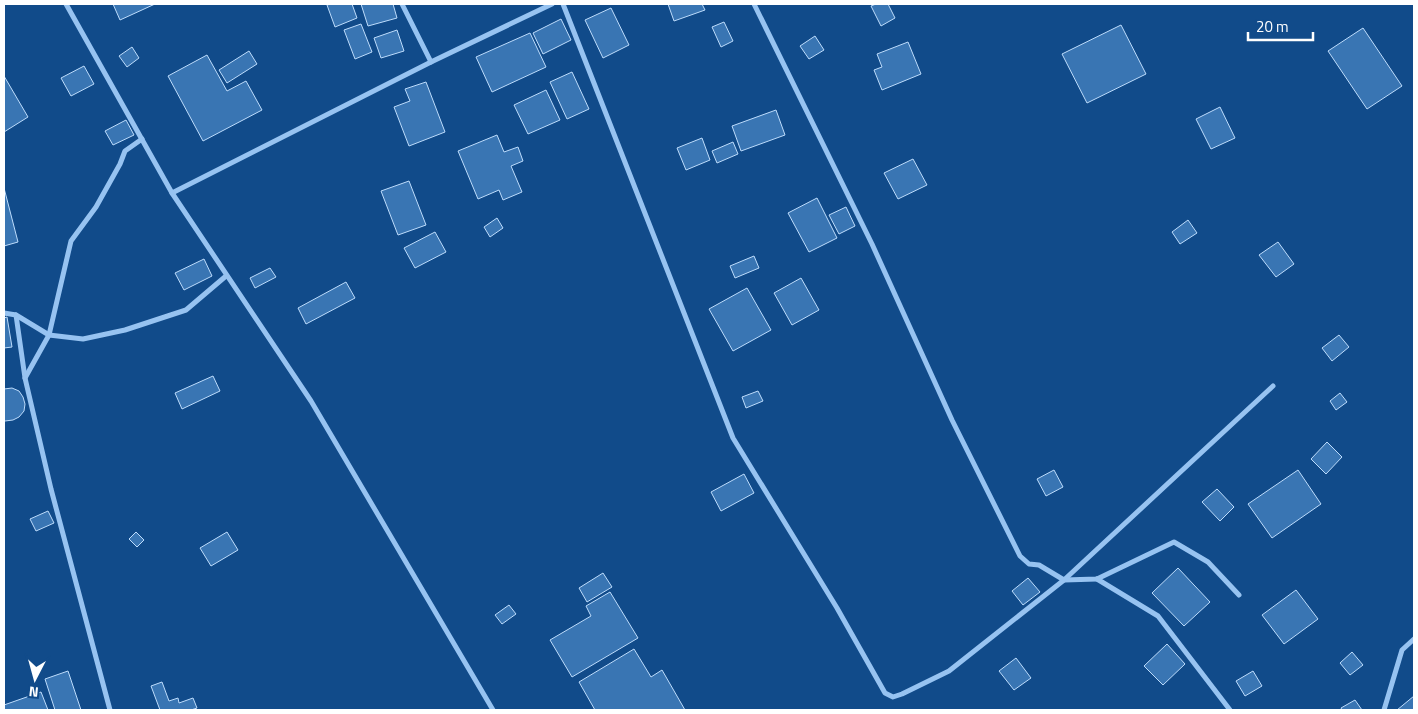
<svg xmlns="http://www.w3.org/2000/svg" width="1418" height="714" font-family="'Titillium Web',sans-serif">
  <style>
    .building { fill: #3975b3; stroke: #bddcfc }
    .lines { fill: none; stroke-linecap: round; stroke-linejoin: round }
    .minor { stroke: #97c3f1; stroke-width: 5 }
  </style>
  <rect width="100%" height="100%" fill="#114b8a"/>
  <g class="building">
    <path d="M113 4H155L120 20Z"/>
    <path d="M331 4H352L357 18 335 27 327 5Z"/>
    <path d="M361 4H393L397 18 368 26Z"/>
    <path d="M668 4H702L705 10 674 21Z"/>
    <path d="M876 4H888L895 18 881 26 871 6Z"/>
    <path d="M611 8 629 45 603 58 585 20Z"/>
    <path d="M561 19 571 40 543 54 533 33Z"/>
    <path d="M724 22 733 41 721 47 712 27Z"/>
    <path d="M361 24 372 52 355 59 344 30Z"/>
    <path d="M1121 25 1146 74 1087 103 1062 54Z"/>
    <path d="M1363 28 1402 86 1367 109 1328 51Z"/>
    <path d="M397 30 404 51 381 58 374 38Z"/>
    <path d="M530 33 546 67 492 92 476 57Z"/>
    <path d="M815 36 824 50 809 59 800 46Z"/>
    <path d="M908 42 921 74 882 90 874 70 882 67 877 54Z"/>
    <path d="M132 47 139 58 127 67 119 56Z"/>
    <path d="M249 51 257 64 227 83 219 70Z"/>
    <path d="M207 55 227 91 246 81 262 110 203 141 168 76Z"/>
    <path d="M84 66 94 84 71 96 61 78Z"/>
    <path d="M572 72 589 109 567 119 550 82Z"/>
    <path d="M4 76 28 117 4 132Z"/>
    <path d="M426 82 445 132 409 146 394 107 410 101 405 89Z"/>
    <path d="M546 90 560 120 528 134 514 105Z"/>
    <path d="M1220 107 1235 138 1211 149 1196 119Z"/>
    <path d="M776 110 785 135 741 151 732 126Z"/>
    <path d="M126 120 134 135 113 145 105 131Z"/>
    <path d="M497 135 504 152 518 147 523 161 511 166 522 192 503 200 499 190 478 199 458 151Z"/>
    <path d="M702 138 710 160 686 170 677 148Z"/>
    <path d="M733 142 738 154 717 163 712 151Z"/>
    <path d="M913 159 927 185 898 199 884 173Z"/>
    <path d="M409 181 426 225 398 235 381 191Z"/>
    <path d="M4 188 18 242 4 246Z"/>
    <path d="M817 198 837 238 809 252 788 213Z"/>
    <path d="M846 207 855 226 839 234 829 215Z"/>
    <path d="M497 218 503 228 490 237 484 227Z"/>
    <path d="M1188 220 1197 233 1180 244 1172 232Z"/>
    <path d="M435 232 446 252 415 268 404 248Z"/>
    <path d="M1278 242 1294 264 1276 277 1259 255Z"/>
    <path d="M754 256 759 268 735 278 730 266Z"/>
    <path d="M204 259 212 276 184 290 175 273Z"/>
    <path d="M270 268 276 277 255 288 250 278Z"/>
    <path d="M801 278 819 310 792 325 774 293Z"/>
    <path d="M346 282 355 298 306 324 298 308Z"/>
    <path d="M747 288 771 330 733 351 709 309Z"/>
    <path d="M7 317 12 347 4 348V318Z"/>
    <path d="M1339 335 1349 347 1332 361 1322 348Z"/>
    <path d="M213 376 220 391 182 409 175 393Z"/>
    <path d="M12 388 19 391 23 397 25 404 24 411 19 417 13 420 5 421 4 420V389Z"/>
    <path d="M758 391 763 401 746 408 742 397Z"/>
    <path d="M1340 393 1347 402 1336 410 1330 401Z"/>
    <path d="M1327 442 1342 457 1326 474 1311 459Z"/>
    <path d="M1054 470 1063 487 1046 496 1037 479Z"/>
    <path d="M1298 470 1321 504 1272 538 1248 504Z"/>
    <path d="M744 474 754 493 721 511 711 492Z"/>
    <path d="M1217 489 1234 507 1220 521 1202 502Z"/>
    <path d="M48 511 54 523 36 531 30 519Z"/>
    <path d="M136 532 144 540 137 547 129 539Z"/>
    <path d="M227 532 238 550 211 566 200 548Z"/>
    <path d="M1178 568 1210 602 1184 626 1152 593Z"/>
    <path d="M603 573 612 587 587 602 579 588Z"/>
    <path d="M1028 578 1040 592 1023 605 1012 591Z"/>
    <path d="M1296 590 1318 619 1284 644 1262 615Z"/>
    <path d="M610 592 638 638 572 677 550 640 591 616 586 606Z"/>
    <path d="M509 605 516 614 502 624 495 615Z"/>
    <path d="M1167 644 1185 664 1163 685 1144 666Z"/>
    <path d="M634 649 651 677 662 670 685 710H595L579 682Z"/>
    <path d="M1352 652 1363 665 1350 675 1340 663Z"/>
    <path d="M1016 658 1031 678 1014 690 999 671Z"/>
    <path d="M68 671 81 710H55L45 679Z"/>
    <path d="M1253 671 1262 686 1245 696 1236 681Z"/>
    <path d="M162 682 169 701 178 698 179 703 193 698 197 708 191 710H160L151 686Z"/>
    <path d="M41 692 48 710H4V705Z"/>
    <path d="M1414 696V710H1397Z"/>
    <path d="M1355 700 1362 710H1342L1341 708Z"/>
  </g>
  <g class="lines">
    <g class="minor">
      <path d="M66 4 172 193 311 401 493 710"/>
      <path d="M402 4 431 62"/>
      <path d="M563 4 733 438 837 608 885 693 893 697 902 694 949 671 1064 580 1273 386"/>
      <path d="M754 4 872 244 952 420 1020 556 1029 564 1039 565 1064 580 1097 579 1174 542 1208 562 1239 595"/>
      <path d="M172 193 431 62 552 4"/>
      <path d="M4 313 16 315 25 378 51 489 110 710"/>
      <path d="M16 315 49 335 83 339 125 330 186 310 226 276"/>
      <path d="M25 378 49 335 71 241 96 207 120 164 125 151 142 139"/>
      <path d="M1097 579 1158 616 1230 710"/>
      <path d="M1384 710 1402 650 1414 639"/>
    </g>
  </g>
  <rect width="1418" height="714" fill="none" stroke="#ffffff" stroke-width="10"/>
  <g transform="translate(35 679) rotate(186)" stroke="#114b8a" stroke-width="4" paint-order="stroke">
  <path d="M0-4L9 19L0 12L-9 19Z" fill="#ffffff"/>
  <text y="-8" font-size="14" font-weight="bold" text-anchor="middle" fill="#ffffff">N</text>
  </g>
  <path d="M1248 32v8h65v-8" fill="none" stroke="#ffffff" stroke-width="2.5"/>
  <text x="1256" y="32" font-size="15" fill="#ffffff" stroke="#114b8a" stroke-width="4" paint-order="stroke">20 m</text>
</svg>
